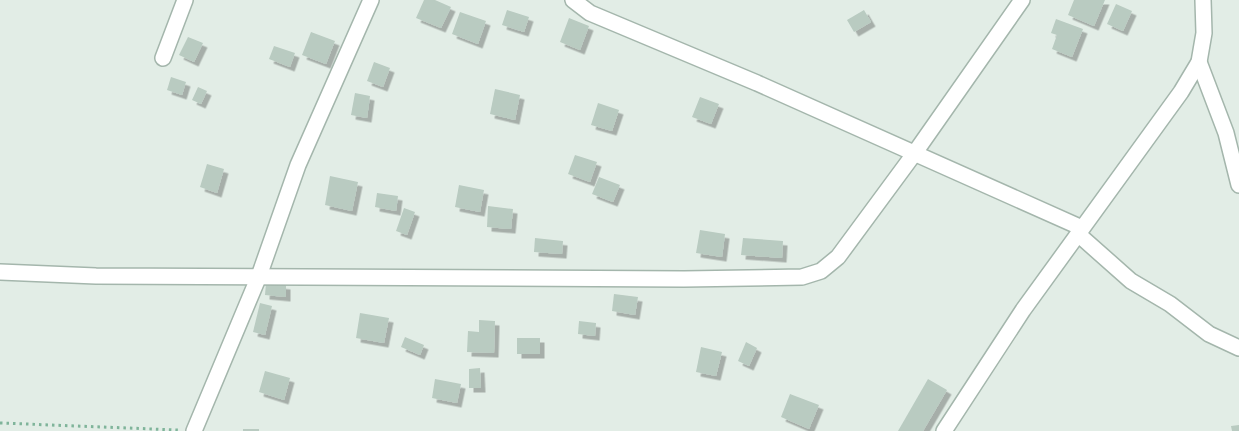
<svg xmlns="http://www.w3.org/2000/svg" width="1239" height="431" font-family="Lato,sans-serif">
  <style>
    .building { fill: #b9cbc1; filter: url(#shadow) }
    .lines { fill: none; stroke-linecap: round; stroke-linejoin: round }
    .minor-casing { stroke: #a4b6ac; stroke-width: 18 }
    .path { stroke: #7fb49a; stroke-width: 3; stroke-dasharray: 2.5 4; stroke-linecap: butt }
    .minor { stroke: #fff; stroke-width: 15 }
  </style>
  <defs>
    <filter id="shadow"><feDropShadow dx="4.5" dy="4.5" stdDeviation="0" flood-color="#0004"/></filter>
  </defs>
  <rect width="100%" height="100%" fill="#e2ede6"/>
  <g class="building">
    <path d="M424 0H435L451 7 441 28 416 18Z"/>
    <path d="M1074 0H1105L1094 26 1068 15Z"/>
    <path d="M1116 4 1132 11 1123 31 1107 24Z"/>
    <path d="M507 10 529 17 524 32 502 25Z"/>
    <path d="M864 10 871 22 854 32 847 20Z"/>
    <path d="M460 12 486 21 478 44 452 34Z"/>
    <path d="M569 18 589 26 580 50 560 42Z"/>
    <path d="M1056 19 1083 29 1072 57 1052 49 1057 35 1051 33Z"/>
    <path d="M311 32 335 41 326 64 302 55Z"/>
    <path d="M188 37 203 43 194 62 179 55Z"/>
    <path d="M274 46 295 53 290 67 269 59Z"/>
    <path d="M374 62 390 68 383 87 367 81Z"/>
    <path d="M171 77 186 82 182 95 167 90Z"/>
    <path d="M198 87 207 91 201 104 192 100Z"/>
    <path d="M495 89 520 95 515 120 490 114Z"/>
    <path d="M355 93 370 96 367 118 351 115Z"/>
    <path d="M700 97 719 104 711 124 692 117Z"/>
    <path d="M598 103 619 110 612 131 591 125Z"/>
    <path d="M575 155 597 162 590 182 568 174Z"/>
    <path d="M207 164 224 169 217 193 200 187Z"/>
    <path d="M330 176 358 182 352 211 325 205Z"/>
    <path d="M599 177 620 185 613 202 592 194Z"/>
    <path d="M459 185 484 190 480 212 455 207Z"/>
    <path d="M377 193 398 196 396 211 375 207Z"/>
    <path d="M488 206 513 209 511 229 487 227Z"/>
    <path d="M404 208 415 212 407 235 396 231Z"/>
    <path d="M700 230 725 234 722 257 696 253Z"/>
    <path d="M535 238 563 241 562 254 534 252Z"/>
    <path d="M743 238 783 241 782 258 741 255Z"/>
    <path d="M266 283 286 285V297L265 295Z"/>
    <path d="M614 294 638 297 635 315 612 311Z"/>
    <path d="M260 303 272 306 265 335 253 332Z"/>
    <path d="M360 313 389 318 384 343 356 338Z"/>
    <path d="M479 320 495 321 494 353 467 352 468 331 479 332Z"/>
    <path d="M579 321 596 323 595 336 578 334Z"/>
    <path d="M405 337 424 345 420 355 401 347Z"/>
    <rect x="517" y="338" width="23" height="16"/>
    <path d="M746 342 757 348 749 366 738 361Z"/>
    <path d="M701 347 722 352 716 376 696 372Z"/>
    <path d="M480 368 481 388H469V369Z"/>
    <path d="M265 371 290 378 284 400 259 392Z"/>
    <path d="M435 379 461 384 457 403 432 398Z"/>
    <path d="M928 379 947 390 923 431H898Z"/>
    <path d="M790 394 819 405 809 429 781 417Z"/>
    <path d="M1239 425V431H1232L1231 426Z"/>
    <rect x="243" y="429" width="16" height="2"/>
  </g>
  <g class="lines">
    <defs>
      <g id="minor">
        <path d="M573 0 590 13 757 83 1082 228"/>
        <path d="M163 58 185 0"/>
        <path d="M1199 62 1226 133 1239 185"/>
        <path d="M1078 234 1131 281 1170 304 1209 334 1239 348"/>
        <path d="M0 272 96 276 684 279 802 277 821 271 838 257 914 154 1022 0"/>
        <path d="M194 431 259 276 298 165 371 0"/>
        <path d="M944 431 1023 310 1181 92 1199 62 1204 33 1203 0"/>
      </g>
    </defs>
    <use href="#minor" class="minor-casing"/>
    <path class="path" d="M0 423 178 430"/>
    <use href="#minor" class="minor"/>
  </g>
</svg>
